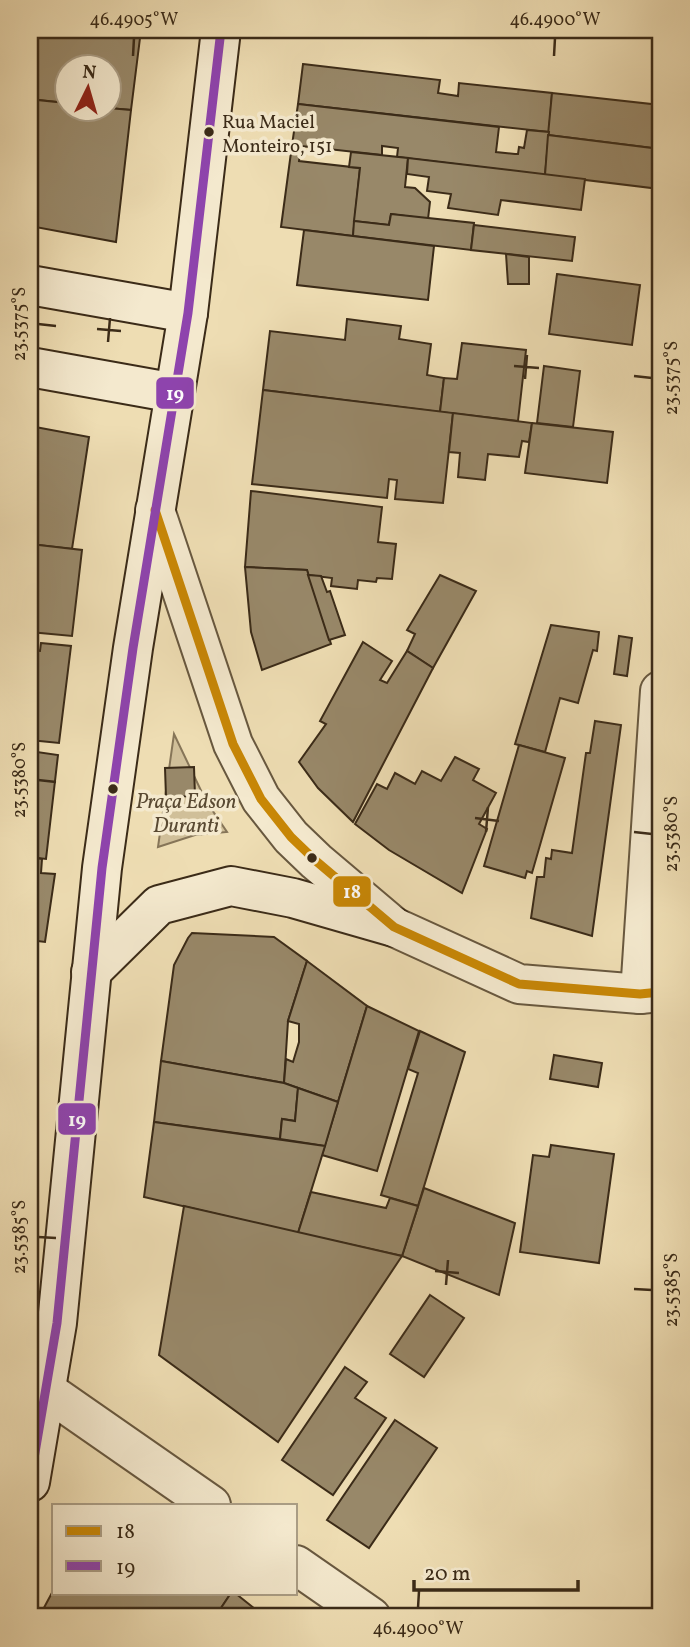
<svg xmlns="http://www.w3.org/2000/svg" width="690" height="1647" font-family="Vollkorn,serif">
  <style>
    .green { fill: #d0bf99; stroke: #867558; stroke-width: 2 }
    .building { fill: #988869; stroke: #3b2b18; stroke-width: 2 }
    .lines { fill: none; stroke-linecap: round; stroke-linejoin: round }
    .street-casing { stroke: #68583f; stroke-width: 42 }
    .secondary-casing { stroke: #3b2b18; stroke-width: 42 }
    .street { stroke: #f4e9ce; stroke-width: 38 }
    .secondary { stroke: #f4e9ce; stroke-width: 38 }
    .bus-1-casing { stroke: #f4e9ce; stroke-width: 14 }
    .bus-2-casing { stroke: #f4e9ce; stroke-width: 14 }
    .bus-1 { stroke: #c88706; stroke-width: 9 }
    .bus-2 { stroke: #8e44ad; stroke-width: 9 }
    .ticks { fill: none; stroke: #3b2b18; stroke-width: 2.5 }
    .bus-dot { fill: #3b2b18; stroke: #f4e9ce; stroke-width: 2.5 }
    .labels { text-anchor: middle; stroke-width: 7; stroke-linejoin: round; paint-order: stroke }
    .bus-label { font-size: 19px; fill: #3b2b18; stroke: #f4e9ce; text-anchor: start }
    .park-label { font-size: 21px; font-style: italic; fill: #594932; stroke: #f4e9ce }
    .line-badge { stroke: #f4e9ce; stroke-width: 2.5 }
    .badge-label { font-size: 19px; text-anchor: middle; font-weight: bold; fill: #fff }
    .neatline { fill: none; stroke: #3b2b18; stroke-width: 2.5 }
    .ticks-label { font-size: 18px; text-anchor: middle; fill: #3b2b18 }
  </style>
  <rect width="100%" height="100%" fill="#eeddb3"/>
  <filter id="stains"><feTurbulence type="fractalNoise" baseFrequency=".00286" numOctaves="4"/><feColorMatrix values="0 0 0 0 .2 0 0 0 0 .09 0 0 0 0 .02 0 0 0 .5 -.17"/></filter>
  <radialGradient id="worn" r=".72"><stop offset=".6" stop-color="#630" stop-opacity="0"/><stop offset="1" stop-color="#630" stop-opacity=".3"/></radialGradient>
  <path class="green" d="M174 734 206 801 227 832 195 835 158 847Z"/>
  <g class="building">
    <path d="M30 30H141L131 110 108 108V66H66V103L30 99Z"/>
    <path d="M303 64 440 80 438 93 458 96 459 83 552 93 549 132 298 104Z"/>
    <path d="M552 93 660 105V149L548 135Z"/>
    <path d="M30 99 37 100 30 138Z"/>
    <path d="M37 100 66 103V108H108L131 110 116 242 30 226V138Z"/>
    <path d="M298 104 499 127 496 152 515 154H518L519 147 524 148 527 130 549 132 545 175 397 157 398 148 382 146V155L292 145Z"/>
    <path d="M548 135 660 149V189L545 175Z"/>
    <path d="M292 145H301L299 161 360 168 353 236 281 227Z"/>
    <path d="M351 152 408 158 405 187 415 188 430 202 428 219 391 214 389 225 354 221 360 168 349 167Z"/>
    <path d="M408 158 585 179 581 210 501 200 498 215 448 208 451 194 427 191 429 177 407 174Z"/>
    <path d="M391 214 474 223 471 250 353 236 354 221 389 225Z"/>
    <path d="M474 225 575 237 572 261 471 250Z"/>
    <path d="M304 230 434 246 428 300 297 285Z"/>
    <path d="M506 254 529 257V284H508Z"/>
    <path d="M557 274 640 285 632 345 549 334Z"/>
    <path d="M347 319 401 326 399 339 431 344 427 375 444 378 440 412 263 390 270 331 345 340Z"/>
    <path d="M462 343 526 350 518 421 440 412 444 378 457 379Z"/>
    <path d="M544 366 580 371 573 427 537 423Z"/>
    <path d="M263 390 453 413 443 503 395 499 397 480 389 479 387 498 252 484Z"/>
    <path d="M453 413 532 423 529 442 522 441 519 457 488 454 485 480 458 477 460 453 449 452Z"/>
    <path d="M532 423 613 432 607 483 525 473Z"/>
    <path d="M30 426 89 437 72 549 30 544Z"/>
    <path d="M251 491 382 507 378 542 396 544 392 579 377 578 376 582 358 580 357 589 331 586 332 578 308 575 307 570 245 567Z"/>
    <path d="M30 544 82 550 72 636 30 632Z"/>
    <path d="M245 567 307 570 331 644 262 670 251 632Z"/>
    <path d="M308 575 321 576 327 592 330 591 345 635 329 640Z"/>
    <path d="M440 575 476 591 433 668 407 651 415 634 407 630Z"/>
    <path d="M551 625 599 632 597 651 593 650 578 703 560 698 545 752 515 744Z"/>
    <path d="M619 636 632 638 627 676 614 674Z"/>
    <path d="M363 642 392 661 380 680 387 683 407 651 433 668 353 822 318 788 299 762 326 724 320 721Z"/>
    <path d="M41 643 71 646 59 743 30 740V650L40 651Z"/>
    <path d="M595 721 621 725 592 936 531 918 537 877H544L546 858 551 859 552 850 572 853 586 753H590Z"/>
    <path d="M519 745 565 758 532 873 527 871 525 878 484 866Z"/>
    <path d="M30 751 58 755 46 859 30 857Z"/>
    <path d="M455 757 479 769 473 780 496 793 479 824 487 829 462 893 389 850 355 824 377 784 387 789 395 773 415 784 422 771 441 781Z"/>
    <path d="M194 767 195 796 166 797 165 768Z"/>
    <path d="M30 857 42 859 41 873 55 874 45 942 30 940Z"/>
    <path d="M192 933 274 937 307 961 288 1021 284 1083 161 1061 174 965 188 938Z"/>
    <path d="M307 961 367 1006 338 1102 284 1083 286 1059 293 1062 299 1042V1024L288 1021Z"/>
    <path d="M367 1006 419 1031 377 1171 322 1155Z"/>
    <path d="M420 1031 465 1052 418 1206 381 1195 418 1073 408 1069Z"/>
    <path d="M554 1055 602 1063 598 1087 550 1079Z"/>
    <path d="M161 1061 284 1083 298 1088 295 1121 282 1119 280 1139 154 1122Z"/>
    <path d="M298 1088 338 1102 325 1146 280 1139 282 1119 295 1121Z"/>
    <path d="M660 1089V1329H658L654 1090Z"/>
    <path d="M154 1122 325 1146 298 1233 144 1197Z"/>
    <path d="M551 1145 614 1154 599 1263 520 1252 533 1155 549 1157Z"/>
    <path d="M424 1188 515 1223 499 1295 402 1256Z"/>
    <path d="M311 1192 386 1208 390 1198 418 1206 402 1256 298 1233Z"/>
    <path d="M184 1206 402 1256 278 1442 159 1355Z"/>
    <path d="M430 1295 464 1318 424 1377 390 1354Z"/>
    <path d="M345 1367 367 1382 355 1398 386 1418 333 1495 282 1460Z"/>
    <path d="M395 1420 437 1448 369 1548 327 1520Z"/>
    <path d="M54 1589V1593H231L215 1617H39Z"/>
    <path d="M231 1593H235L265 1617H215Z"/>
  </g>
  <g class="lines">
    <defs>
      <g id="street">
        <path d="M155 510 233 744 261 799 291 837 316 861 394 927 519 984 640 994 660 992"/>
        <path d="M640 994 660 691"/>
        <path d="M30 1386 47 1391 211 1505"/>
        <path d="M296 1565 371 1617"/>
      </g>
      <g id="secondary">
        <path d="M30 285 188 313"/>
        <path d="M30 367 175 393"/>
        <path d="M91 972 159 905 231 886 293 898 394 927"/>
        <path d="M30 1482 57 1323 102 868 133 648 188 313 221 30"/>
      </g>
    </defs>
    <use href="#street" class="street-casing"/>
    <use href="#secondary" class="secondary-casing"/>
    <use href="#street" class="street"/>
    <use href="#secondary" class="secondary"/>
    <defs>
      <path id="bus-1" d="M155 510 233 744 261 799 291 837 316 861 394 927 519 984 640 994 660 992"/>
      <path id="bus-2" d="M30 1482 57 1323 102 868 133 648 188 313 221 30"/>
    </defs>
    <use href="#bus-1" class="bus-1-casing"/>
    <use href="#bus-2" class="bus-2-casing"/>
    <use href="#bus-1" class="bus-1"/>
    <use href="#bus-2" class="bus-2"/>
  </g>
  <path class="ticks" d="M133 56 134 38M554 56 555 38M38 324 56 326M97 329 121 331M108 342 110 318M514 366 539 368M634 376 652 378M525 379 527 355M38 780 56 782M475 818 499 821M486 832 488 807M634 832 652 834M38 1237 56 1238M435 1271 459 1273M446 1285 448 1260M634 1289 652 1290M418 1608 419 1591"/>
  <g class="bus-dot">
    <circle cx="209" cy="132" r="6"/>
    <circle cx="113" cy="789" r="6"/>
    <circle cx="312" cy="858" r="6"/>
  </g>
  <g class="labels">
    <g class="bus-label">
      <text x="222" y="128">Rua Maciel<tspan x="222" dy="24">Monteiro, 151</tspan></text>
    </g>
    <g class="park-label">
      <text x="186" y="808">Praça Edson<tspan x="186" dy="24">Duranti</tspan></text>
    </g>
  </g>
  <g class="line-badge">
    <rect x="155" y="376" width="40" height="34" rx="7" fill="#8e44ad"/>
    <rect x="332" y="875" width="40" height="33" rx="7" fill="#c88706"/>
    <rect x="57" y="1102" width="40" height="34" rx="7" fill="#8e44ad"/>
  </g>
  <g class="badge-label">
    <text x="175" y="400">19</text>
    <text x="352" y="898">18</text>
    <text x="77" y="1126">19</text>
  </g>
  <rect width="690" height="1647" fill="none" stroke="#eeddb3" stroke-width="77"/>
  <rect x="52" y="1504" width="245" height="91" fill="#f4e9ce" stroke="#aa9d85" stroke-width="2"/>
  <rect x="66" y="1526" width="35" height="10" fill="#c88706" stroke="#aa9d85" stroke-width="2"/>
  <text x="116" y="1538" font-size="21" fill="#3b2b18">18</text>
  <rect x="66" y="1561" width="35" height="10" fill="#8e44ad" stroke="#aa9d85" stroke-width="2"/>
  <text x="116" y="1574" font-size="21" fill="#3b2b18">19</text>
  <g transform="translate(88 88) rotate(5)"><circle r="33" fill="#f4e9ce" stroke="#aa9d85" stroke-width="2"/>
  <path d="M0-5L12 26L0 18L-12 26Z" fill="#8f2418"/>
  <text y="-10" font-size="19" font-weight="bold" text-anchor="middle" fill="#3b2b18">N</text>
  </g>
  <path d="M414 1580v10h164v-10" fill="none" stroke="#3b2b18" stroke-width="3.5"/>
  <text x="424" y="1580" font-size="21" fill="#3b2b18" stroke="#f4e9ce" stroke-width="5" paint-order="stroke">20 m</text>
  <rect x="38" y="38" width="614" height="1570" class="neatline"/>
  <g class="ticks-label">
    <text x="134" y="25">46.4905°W</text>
    <text x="555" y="25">46.4900°W</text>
    <text transform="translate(19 324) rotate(-90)" y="6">23.5375°S</text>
    <text transform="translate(671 378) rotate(-90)" y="6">23.5375°S</text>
    <text transform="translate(19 780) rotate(-90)" y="6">23.5380°S</text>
    <text transform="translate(671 834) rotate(-90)" y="6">23.5380°S</text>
    <text transform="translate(19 1237) rotate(-90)" y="6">23.5385°S</text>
    <text transform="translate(671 1290) rotate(-90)" y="6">23.5385°S</text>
    <text x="418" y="1634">46.4900°W</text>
  </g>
  <rect width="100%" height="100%" filter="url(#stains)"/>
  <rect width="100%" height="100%" fill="url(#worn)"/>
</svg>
